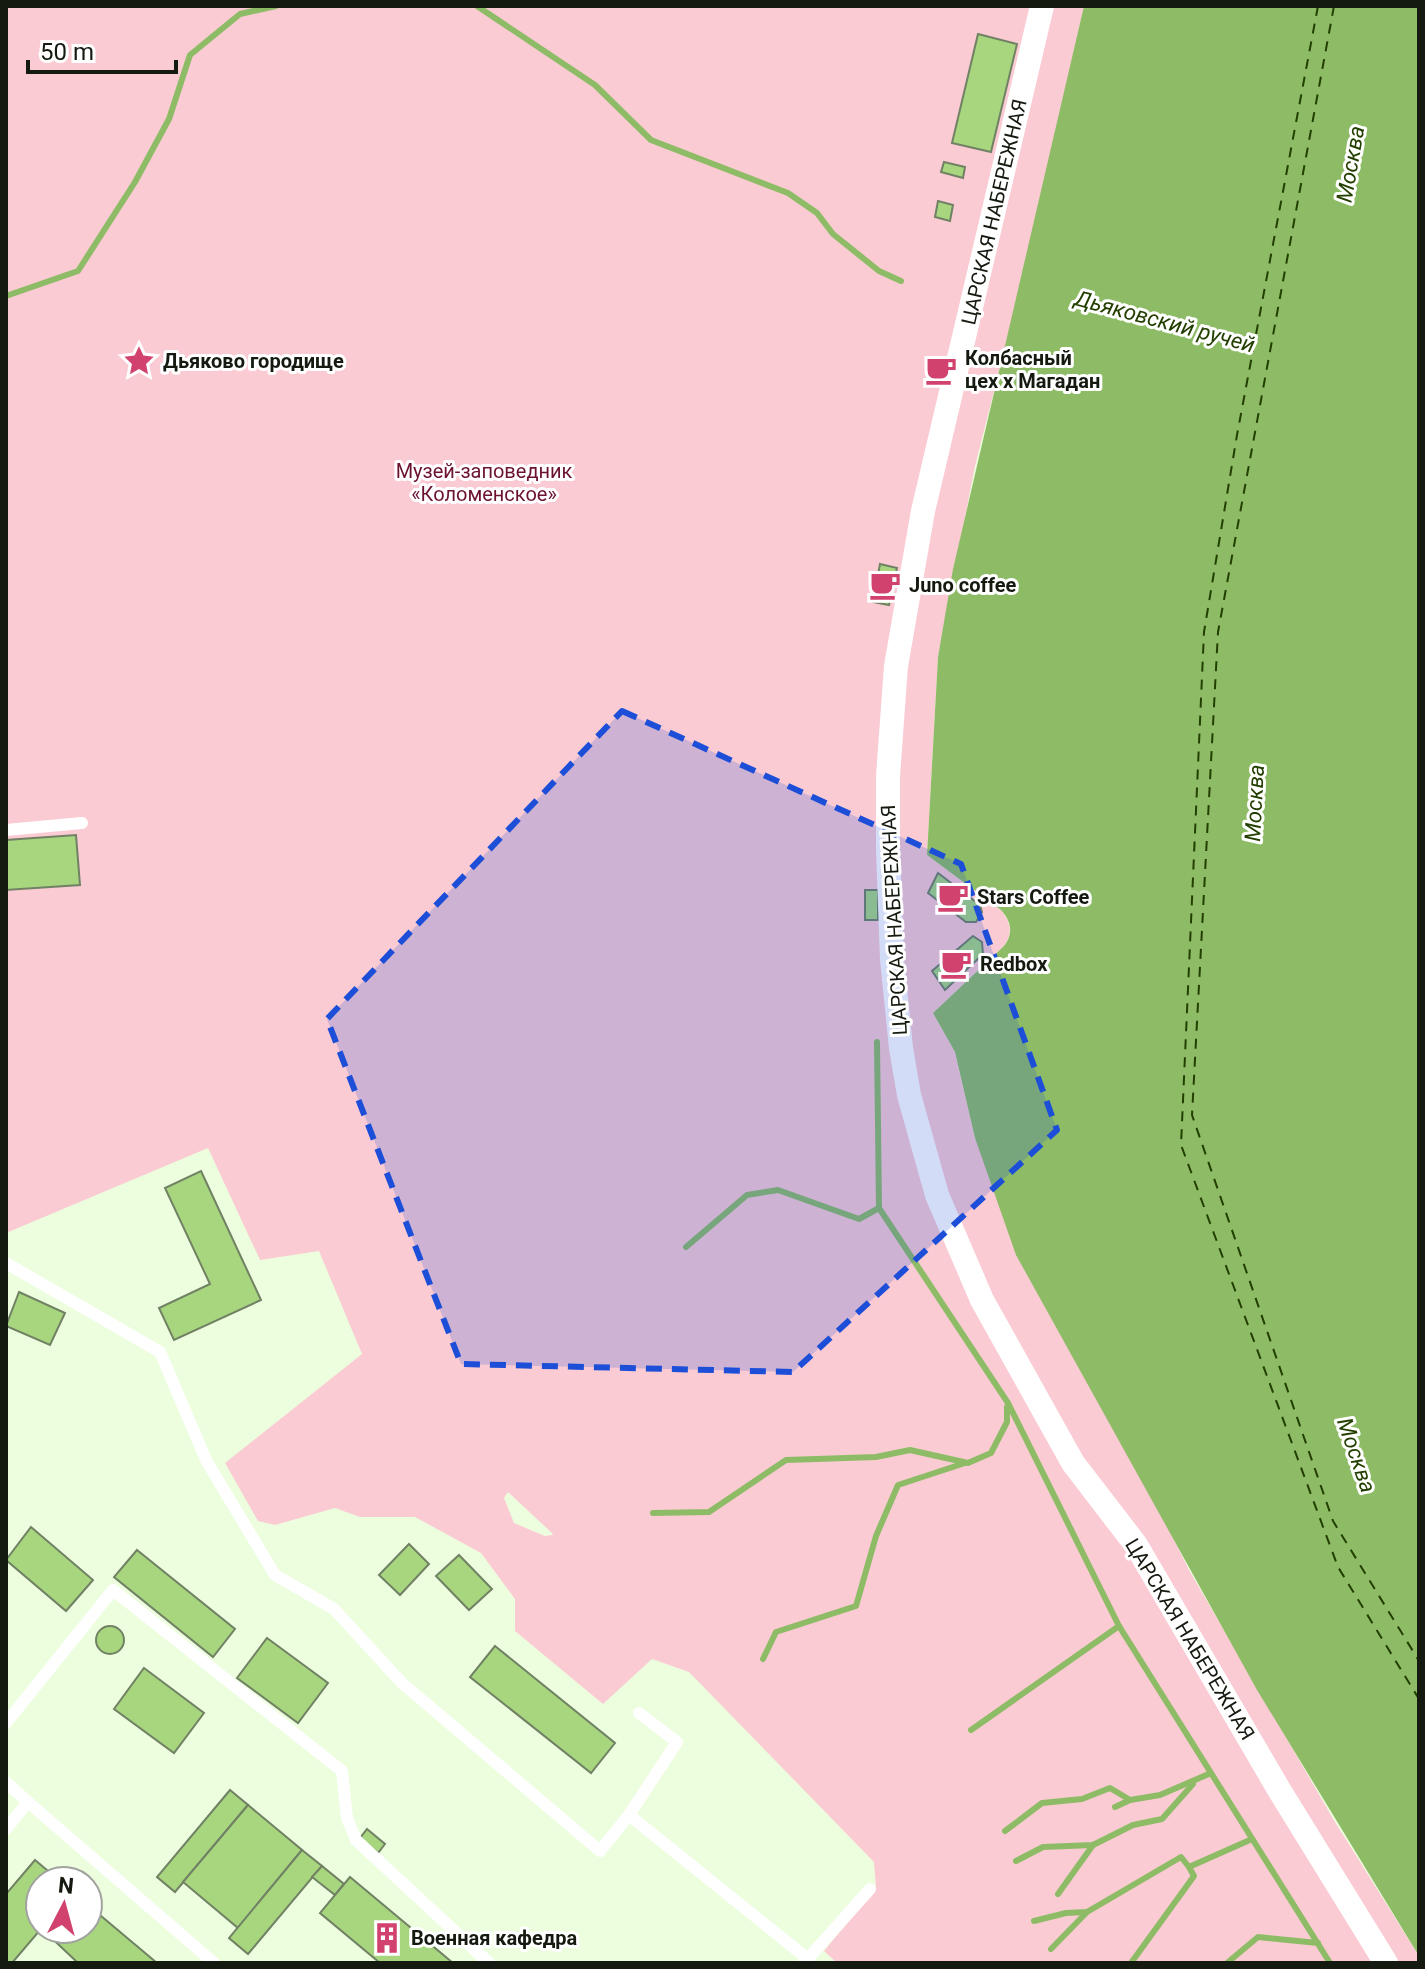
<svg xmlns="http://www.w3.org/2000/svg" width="1425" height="1969" font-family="Roboto,sans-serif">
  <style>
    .green { fill: #fbcbd3; fill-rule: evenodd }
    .water { fill: #8ebc66 }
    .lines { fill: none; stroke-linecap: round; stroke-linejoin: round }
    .stream { stroke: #8ebc66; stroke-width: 6 }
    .ferry { stroke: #233f00; stroke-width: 2; stroke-dasharray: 10 8; stroke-linecap: butt }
    .building { fill: #a7d67f; stroke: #718164; stroke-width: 2 }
    .lane { stroke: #fff; stroke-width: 12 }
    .street { stroke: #fff; stroke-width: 24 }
    .marked { fill: #1d4ed8; fill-opacity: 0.2; stroke: #1d4ed8; stroke-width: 6; stroke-dasharray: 16 10; stroke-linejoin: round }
    .labels { text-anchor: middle; stroke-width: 6; stroke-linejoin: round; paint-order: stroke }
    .street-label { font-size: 20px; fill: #141a0f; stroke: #fff }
    .poi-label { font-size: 20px; font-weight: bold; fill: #141a0f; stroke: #fff; text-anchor: start }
    .park-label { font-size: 20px; fill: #6c1231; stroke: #fff }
    .water-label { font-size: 22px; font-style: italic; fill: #233f00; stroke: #fff }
  </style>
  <rect width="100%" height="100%" fill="#ecfede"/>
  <path class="green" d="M6 6H1084L1031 246 975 466 938 657 927 855 1001 910C1010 922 1014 932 1004 946L933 1013 955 1052 975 1138 1189 1570 1335 1822 1419 1956V1963H837L824 1951 876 1888 874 1862 689 1672 652 1659 603 1704 515 1631V1599L481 1553 415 1517H360L335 1508 275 1525 258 1521 225 1463 362 1354 319 1251 260 1260 208 1148 6 1233ZM508 1492 553 1534 552 1535 545 1536 514 1523 504 1498Z"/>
  <path class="water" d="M1084 6H1419V1956L1257 1690 1016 1255 975 1138 955 1052 933 1013 1004 946C1014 933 1011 921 1001 910L927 855 938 657 953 569Z"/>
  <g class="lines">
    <g class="stream">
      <path d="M477 6 595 85 651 140 788 193 817 213 833 234 879 271 901 281"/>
      <path d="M6 296 78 271 135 182 169 119 190 55 240 14 276 6"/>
      <path d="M877 1042 879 1208 1008 1403 1119 1626 1330 1963"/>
      <path d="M686 1247 747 1195 778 1190 859 1219 879 1208"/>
      <path d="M653 1513 709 1512 786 1460 876 1457 910 1450 968 1463 991 1453 1007 1422V1407"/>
      <path d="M763 1659 776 1632 856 1606 876 1536 898 1485 965 1463"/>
      <path d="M971 1730 1119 1626"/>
      <path d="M1115 1807 1130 1800"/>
      <path d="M1005 1831 1042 1803 1082 1799 1110 1788 1130 1800 1160 1795 1211 1773"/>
      <path d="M1016 1861 1043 1847 1093 1845 1133 1825 1162 1819 1193 1784"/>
      <path d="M1058 1894 1093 1845"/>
      <path d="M1034 1921 1066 1913 1087 1912 1181 1857 1189 1867 1252 1839"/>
      <path d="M1051 1949 1087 1912"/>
      <path d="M1131 1963 1194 1876 1189 1867"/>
      <path d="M1227 1963 1258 1937 1318 1943"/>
    </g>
    <g class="ferry">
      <path d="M1318 6 1237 435 1204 632 1181 1145 1338 1567 1419 1699"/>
      <path d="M1334 6 1218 632 1192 1115 1333 1521 1419 1661"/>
    </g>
  </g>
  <g class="building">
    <path d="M978 34 1017 44 991 152 952 143Z"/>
    <path d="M944 162 965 167 963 178 941 172Z"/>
    <path d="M938 201 953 205 950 221 935 217Z"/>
    <path d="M880 564 897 568 889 605 873 602Z"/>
    <path d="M76 835 80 885 6 890V840Z"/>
    <path d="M938 873 980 905 982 912 976 922H966L928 893Z"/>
    <rect x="865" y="890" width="13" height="30"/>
    <path d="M973 936 982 942 983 954 945 990 932 971Z"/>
    <path d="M201 1171 261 1300 174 1340 159 1308 210 1284 165 1188Z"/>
    <path d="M19 1292 65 1313 50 1345 6 1326Z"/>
    <path d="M31 1527 93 1580 66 1611 6 1560Z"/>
    <path d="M409 1544 429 1564 400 1595 379 1575Z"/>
    <path d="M137 1550 235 1629 213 1657 114 1577Z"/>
    <path d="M459 1555 492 1589 469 1610 436 1576Z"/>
    <circle cx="110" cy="1640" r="14"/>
    <path d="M267 1638 328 1683 298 1723 237 1678Z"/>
    <path d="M495 1646 615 1743 591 1773 470 1677Z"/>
    <path d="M144 1668 204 1713 174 1753 114 1709Z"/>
    <path d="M230 1790 248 1805 175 1892 157 1877Z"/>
    <path d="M248 1805 302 1850 238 1928 183 1882Z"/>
    <path d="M367 1829 385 1844 378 1853 360 1838Z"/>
    <path d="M302 1850 322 1866 248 1954 229 1938Z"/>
    <path d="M35 1860 60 1881H40L41 1929 12 1963H6V1894Z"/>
    <path d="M322 1866 344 1884 335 1895 312 1877Z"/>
    <path d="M350 1877 453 1963H380L320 1913Z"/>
    <path d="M88 1905 157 1963H78L42 1929H88Z"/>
  </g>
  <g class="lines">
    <g class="lane">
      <path d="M6 830 82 823"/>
      <path d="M6 1263 160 1352 207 1462 275 1575 334 1609 402 1683 600 1851 629 1815 677 1742 639 1713"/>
      <path d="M6 1723 113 1590 342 1771 347 1818 356 1840 489 1963"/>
      <path d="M6 1782 28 1802 6 1829"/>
      <path d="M28 1802 214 1963"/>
      <path d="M629 1815 808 1959"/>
      <path d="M804 1963 870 1889"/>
    </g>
    <path class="street" d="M1042 6 923 511 896 666 888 776V850L892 959 901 1048 909 1095 937 1195 982 1300 1073 1463 1136 1545 1278 1788 1386 1963"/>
  </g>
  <path class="marked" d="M622 711 961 864 1057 1130 793 1372 461 1364 327 1019Z"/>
  <defs>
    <symbol id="sight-bare" viewBox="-9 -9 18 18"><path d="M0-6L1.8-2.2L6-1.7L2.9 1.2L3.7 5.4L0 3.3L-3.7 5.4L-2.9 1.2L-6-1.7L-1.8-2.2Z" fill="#d1436e" stroke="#fff" stroke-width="2.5" paint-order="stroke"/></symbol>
    <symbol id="cafe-bare" viewBox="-9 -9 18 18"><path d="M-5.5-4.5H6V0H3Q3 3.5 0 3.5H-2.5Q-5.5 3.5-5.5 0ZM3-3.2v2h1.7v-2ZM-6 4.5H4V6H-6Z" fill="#d1436e" stroke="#fff" stroke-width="2.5" paint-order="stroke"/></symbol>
    <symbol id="building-bare" viewBox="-9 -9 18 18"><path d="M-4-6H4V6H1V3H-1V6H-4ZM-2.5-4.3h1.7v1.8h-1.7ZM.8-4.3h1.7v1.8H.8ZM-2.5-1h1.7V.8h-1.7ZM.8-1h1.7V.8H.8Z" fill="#d1436e" stroke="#fff" stroke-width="2.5" paint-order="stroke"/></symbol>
  </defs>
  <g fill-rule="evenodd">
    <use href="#sight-bare" x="117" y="339" width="44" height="44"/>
    <use href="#cafe-bare" x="919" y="348" width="44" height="44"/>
    <use href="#cafe-bare" x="863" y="563" width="44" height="44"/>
    <use href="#cafe-bare" x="931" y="875" width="44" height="44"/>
    <use href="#cafe-bare" x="934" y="942" width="44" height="44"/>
    <use href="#building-bare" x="365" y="1916" width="44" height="44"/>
  </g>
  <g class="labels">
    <g class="street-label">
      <text transform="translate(994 212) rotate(-77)" y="7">ЦАРСКАЯ НАБЕРЕЖНАЯ</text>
      <text transform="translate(894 920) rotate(-93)" y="7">ЦАРСКАЯ НАБЕРЕЖНАЯ</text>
      <text transform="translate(1190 1639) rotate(59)" y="7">ЦАРСКАЯ НАБЕРЕЖНАЯ</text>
    </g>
    <g class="poi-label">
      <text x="965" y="365">Колбасный<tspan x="965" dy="23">цех x Магадан</tspan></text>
      <text x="163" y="368">Дьяково городище</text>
      <text x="909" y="592">Juno coffee</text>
      <text x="977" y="904">Stars Coffee</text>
      <text x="980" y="971">Redbox</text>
      <text x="411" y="1945">Военная кафедра</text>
    </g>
    <g class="park-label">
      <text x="484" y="478">Музей-заповедник<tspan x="484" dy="23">«Коломенское»</tspan></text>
    </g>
    <g class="water-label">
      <text transform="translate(1350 164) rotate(-80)" y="8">Москва</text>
      <text transform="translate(1165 321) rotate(15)" y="8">Дьяковский ручей</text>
      <text transform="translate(1254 803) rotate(-87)" y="8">Москва</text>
      <text transform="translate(1357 1455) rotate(71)" y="8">Москва</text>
    </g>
  </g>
  <rect width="1425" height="1969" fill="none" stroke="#141a0f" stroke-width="16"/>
  <g transform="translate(64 1905) rotate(6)"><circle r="38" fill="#ffffff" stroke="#a1a39f" stroke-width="2"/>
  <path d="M0-6L14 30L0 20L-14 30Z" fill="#d1436e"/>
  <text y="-12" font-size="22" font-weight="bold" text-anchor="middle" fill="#141a0f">N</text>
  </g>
  <path d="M28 60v12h148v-12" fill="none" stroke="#141a0f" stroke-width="4"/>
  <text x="40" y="60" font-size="24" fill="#141a0f" stroke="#ffffff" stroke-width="6" paint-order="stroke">50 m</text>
</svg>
